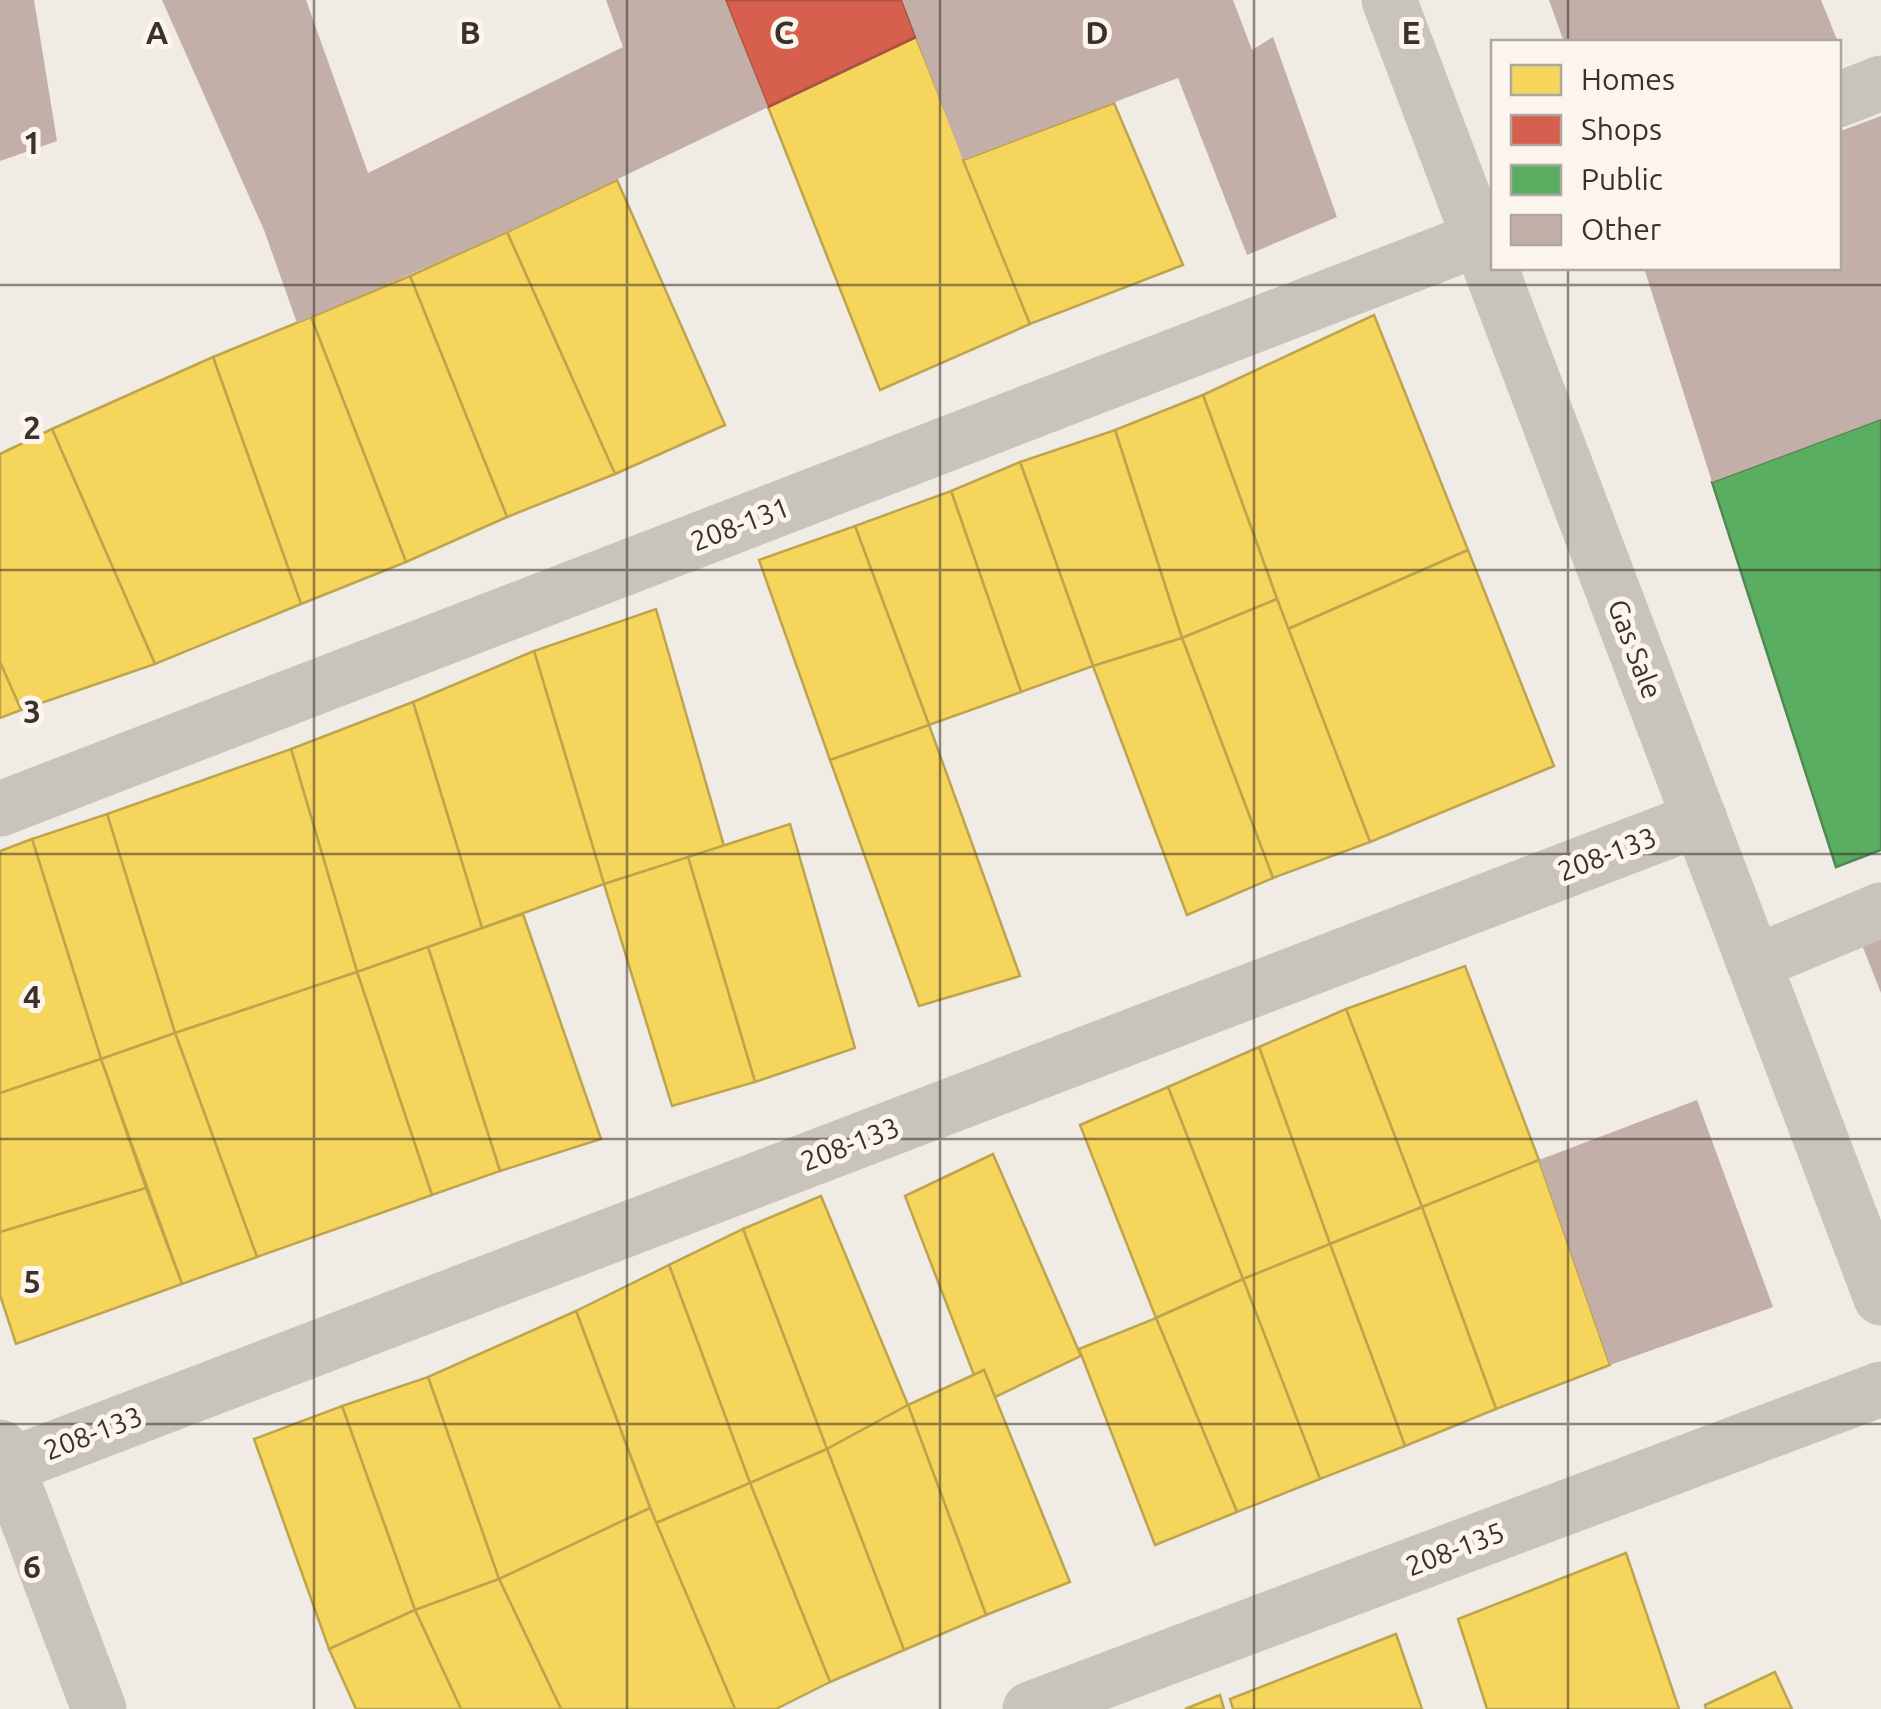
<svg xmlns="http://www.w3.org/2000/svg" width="1881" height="1709" font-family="Ubuntu,sans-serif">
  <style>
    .homes { fill: #f6d55c; stroke: #bea44d; stroke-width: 2.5 }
    .shops { fill: #d6604d; stroke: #a85243; stroke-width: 2.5 }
    .public { fill: #5aae61; stroke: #518851; stroke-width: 2.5 }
    .building { fill: #c3afa7 }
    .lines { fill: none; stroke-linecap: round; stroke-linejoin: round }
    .minor { stroke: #c9c3be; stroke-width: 55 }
    .grid { fill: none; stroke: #3b302b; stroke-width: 2.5; stroke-opacity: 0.55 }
    .labels { text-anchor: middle; stroke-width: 10; stroke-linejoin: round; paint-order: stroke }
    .street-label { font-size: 28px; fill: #3b302b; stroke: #fbf5ee }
    .grid-label { font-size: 32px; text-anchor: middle; font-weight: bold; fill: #3b302b; stroke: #fbf5ee; stroke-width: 10; stroke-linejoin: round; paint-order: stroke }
  </style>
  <rect width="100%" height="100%" fill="#f0ebe5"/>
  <g class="homes">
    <path d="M916 37 1030 324 880 390 768 107Z"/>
    <path d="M1114 103 1183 265 1030 324 963 160Z"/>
    <path d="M617 180 725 425 615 474 507 232Z"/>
    <path d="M507 232 615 474 507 517 410 276Z"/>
    <path d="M410 276 507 517 406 562 311 317Z"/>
    <path d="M1374 315 1468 550 1288 629 1203 395Z"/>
    <path d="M311 317 406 562 301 604 213 357Z"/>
    <path d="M213 357 301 604 155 664 52 429Z"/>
    <path d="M1203 395 1277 599 1182 638 1115 430Z"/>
    <path d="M52 429 155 664 21 710 0 662V454Z"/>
    <path d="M1115 430 1182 638 1093 666 1020 462Z"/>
    <path d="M1020 462 1093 666 1021 692 951 491Z"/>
    <path d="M951 491 1021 692 929 725 855 526Z"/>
    <path d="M855 526 929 725 830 760 759 560Z"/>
    <path d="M1468 550 1554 766 1370 842 1288 629Z"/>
    <path d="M1277 599 1370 842 1273 878 1182 638Z"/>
    <path d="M656 609 724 846 604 884 534 651Z"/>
    <path d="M1182 638 1273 878 1187 915 1093 666Z"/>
    <path d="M534 651 604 884 482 928 413 702Z"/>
    <path d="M0 662 21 710 0 718Z"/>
    <path d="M413 702 482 928 357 972 291 749Z"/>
    <path d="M929 725 1020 976 919 1006 830 760Z"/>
    <path d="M291 749 357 972 175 1033 107 814Z"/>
    <path d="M107 814 175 1033 101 1059 32 839Z"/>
    <path d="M790 824 855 1048 755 1082 688 857Z"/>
    <path d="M32 839 101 1059 0 1093V851Z"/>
    <path d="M688 857 755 1082 672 1106 604 884Z"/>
    <path d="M523 914 601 1139 500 1171 428 947Z"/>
    <path d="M428 947 500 1171 432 1195 357 972Z"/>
    <path d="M1465 966 1539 1160 1422 1207 1346 1009Z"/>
    <path d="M357 972 432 1195 257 1257 175 1033Z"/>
    <path d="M1346 1009 1422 1207 1330 1244 1259 1047Z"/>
    <path d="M175 1033 257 1257 182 1284 101 1059Z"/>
    <path d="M1259 1047 1330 1244 1243 1279 1168 1087Z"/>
    <path d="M101 1059 146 1188 0 1232V1093Z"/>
    <path d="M1168 1087 1243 1279 1156 1318 1080 1125Z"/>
    <path d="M993 1154 1081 1356 995 1397 984 1370 974 1375 905 1196Z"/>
    <path d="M1539 1160 1610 1365 1496 1409 1422 1207Z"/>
    <path d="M146 1188 182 1284 16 1344 0 1295V1232Z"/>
    <path d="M821 1196 908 1405 827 1449 743 1229Z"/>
    <path d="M1422 1207 1496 1409 1405 1446 1330 1244Z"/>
    <path d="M743 1229 827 1449 750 1483 669 1265Z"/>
    <path d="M1330 1244 1405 1446 1320 1479 1243 1279Z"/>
    <path d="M669 1265 750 1483 656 1523 576 1311Z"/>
    <path d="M1243 1279 1320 1479 1237 1512 1156 1318Z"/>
    <path d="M576 1311 650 1508 499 1579 428 1377Z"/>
    <path d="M1156 1318 1237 1512 1155 1545 1079 1349Z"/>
    <path d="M984 1370 1070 1582 986 1615 908 1405Z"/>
    <path d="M428 1377 499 1579 415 1610 342 1406Z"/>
    <path d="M908 1405 986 1615 904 1650 827 1449Z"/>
    <path d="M342 1406 415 1610 329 1649 254 1439Z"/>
    <path d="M827 1449 904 1650 830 1682 750 1483Z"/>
    <path d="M750 1483 830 1682 776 1709H735L656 1523Z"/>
    <path d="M650 1508 735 1709H561L499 1579Z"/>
    <path d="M1626 1553 1679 1709H1487L1458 1619Z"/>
    <path d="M499 1579 561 1709H461L415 1610Z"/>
    <path d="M415 1610 461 1709H356L329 1649Z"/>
    <path d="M1396 1634 1422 1709H1233L1230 1699Z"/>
    <path d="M1775 1672 1792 1709H1706L1705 1705Z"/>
    <path d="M1220 1695 1224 1709H1185Z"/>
  </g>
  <path class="shops" d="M725 0H902L916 37 768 107Z"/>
  <path class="public" d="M1881 419V850L1836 867 1712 482Z"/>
  <g class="building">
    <path d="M0 0H34L57 141 0 161Z"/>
    <path d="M162 0H306L368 173 623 47 606 0H725L768 107 507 232 297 323 264 230Z"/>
    <path d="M902 0H1233L1252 50 1273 37 1337 217 1247 255 1178 78 963 160Z"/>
    <path d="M1549 0H1821L1838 42H1564Z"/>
    <path d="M1881 116V419L1712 482 1644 268H1838V132Z"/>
    <path d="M1881 912V993L1853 922Z"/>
    <path d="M1697 1100 1773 1307 1610 1365 1539 1160Z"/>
  </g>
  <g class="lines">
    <g class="minor">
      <path d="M1389 0 1881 1298"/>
      <path d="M1838 100 1881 83"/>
      <path d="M0 809 1494 233"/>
      <path d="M1754 963 1881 910"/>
      <path d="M0 1447 99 1709"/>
      <path d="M0 1469 1700 819"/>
      <path d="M1030 1709 1881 1389"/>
    </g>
  </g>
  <path class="grid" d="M314 0V1709M627 0V1709M940 0V1709M1254 0V1709M1568 0V42M1568 268V1709M0 285H1881M0 570H1881M0 854H1881M0 1139H1881M0 1424H1881"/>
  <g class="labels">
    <g class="street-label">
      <text transform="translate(740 524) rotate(-21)" y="10">208-131</text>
      <text transform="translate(1635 649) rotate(69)" y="10">Gas Sale</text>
      <text transform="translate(1607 854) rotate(-21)" y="10">208-133</text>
      <text transform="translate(850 1144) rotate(-21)" y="10">208-133</text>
      <text transform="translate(93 1433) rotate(-21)" y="10">208-133</text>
      <text transform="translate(1455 1549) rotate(-21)" y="10">208-135</text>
    </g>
  </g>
  <g class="grid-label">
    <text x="157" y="44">A</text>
    <text x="470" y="44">B</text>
    <text x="784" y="44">C</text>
    <text x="1097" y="44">D</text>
    <text x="1411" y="44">E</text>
    <text x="32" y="154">1</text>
    <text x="32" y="439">2</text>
    <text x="32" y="723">3</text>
    <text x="32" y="1008">4</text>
    <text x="32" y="1293">5</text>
    <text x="32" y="1578">6</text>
  </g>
  <rect x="1491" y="40" width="350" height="230" fill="#fbf5ee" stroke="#aea6a0" stroke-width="2.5"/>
  <rect x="1511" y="65" width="50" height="30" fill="#f6d55c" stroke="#aea6a0" stroke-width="2.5"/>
  <text x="1581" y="90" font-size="30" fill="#3b302b">Homes</text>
  <rect x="1511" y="115" width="50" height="30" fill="#d6604d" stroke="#aea6a0" stroke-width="2.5"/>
  <text x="1581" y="140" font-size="30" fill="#3b302b">Shops</text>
  <rect x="1511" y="165" width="50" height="30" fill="#5aae61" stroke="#aea6a0" stroke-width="2.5"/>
  <text x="1581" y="190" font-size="30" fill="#3b302b">Public</text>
  <rect x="1511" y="215" width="50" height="30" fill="#c3afa7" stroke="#aea6a0" stroke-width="2.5"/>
  <text x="1581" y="240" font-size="30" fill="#3b302b">Other</text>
</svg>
